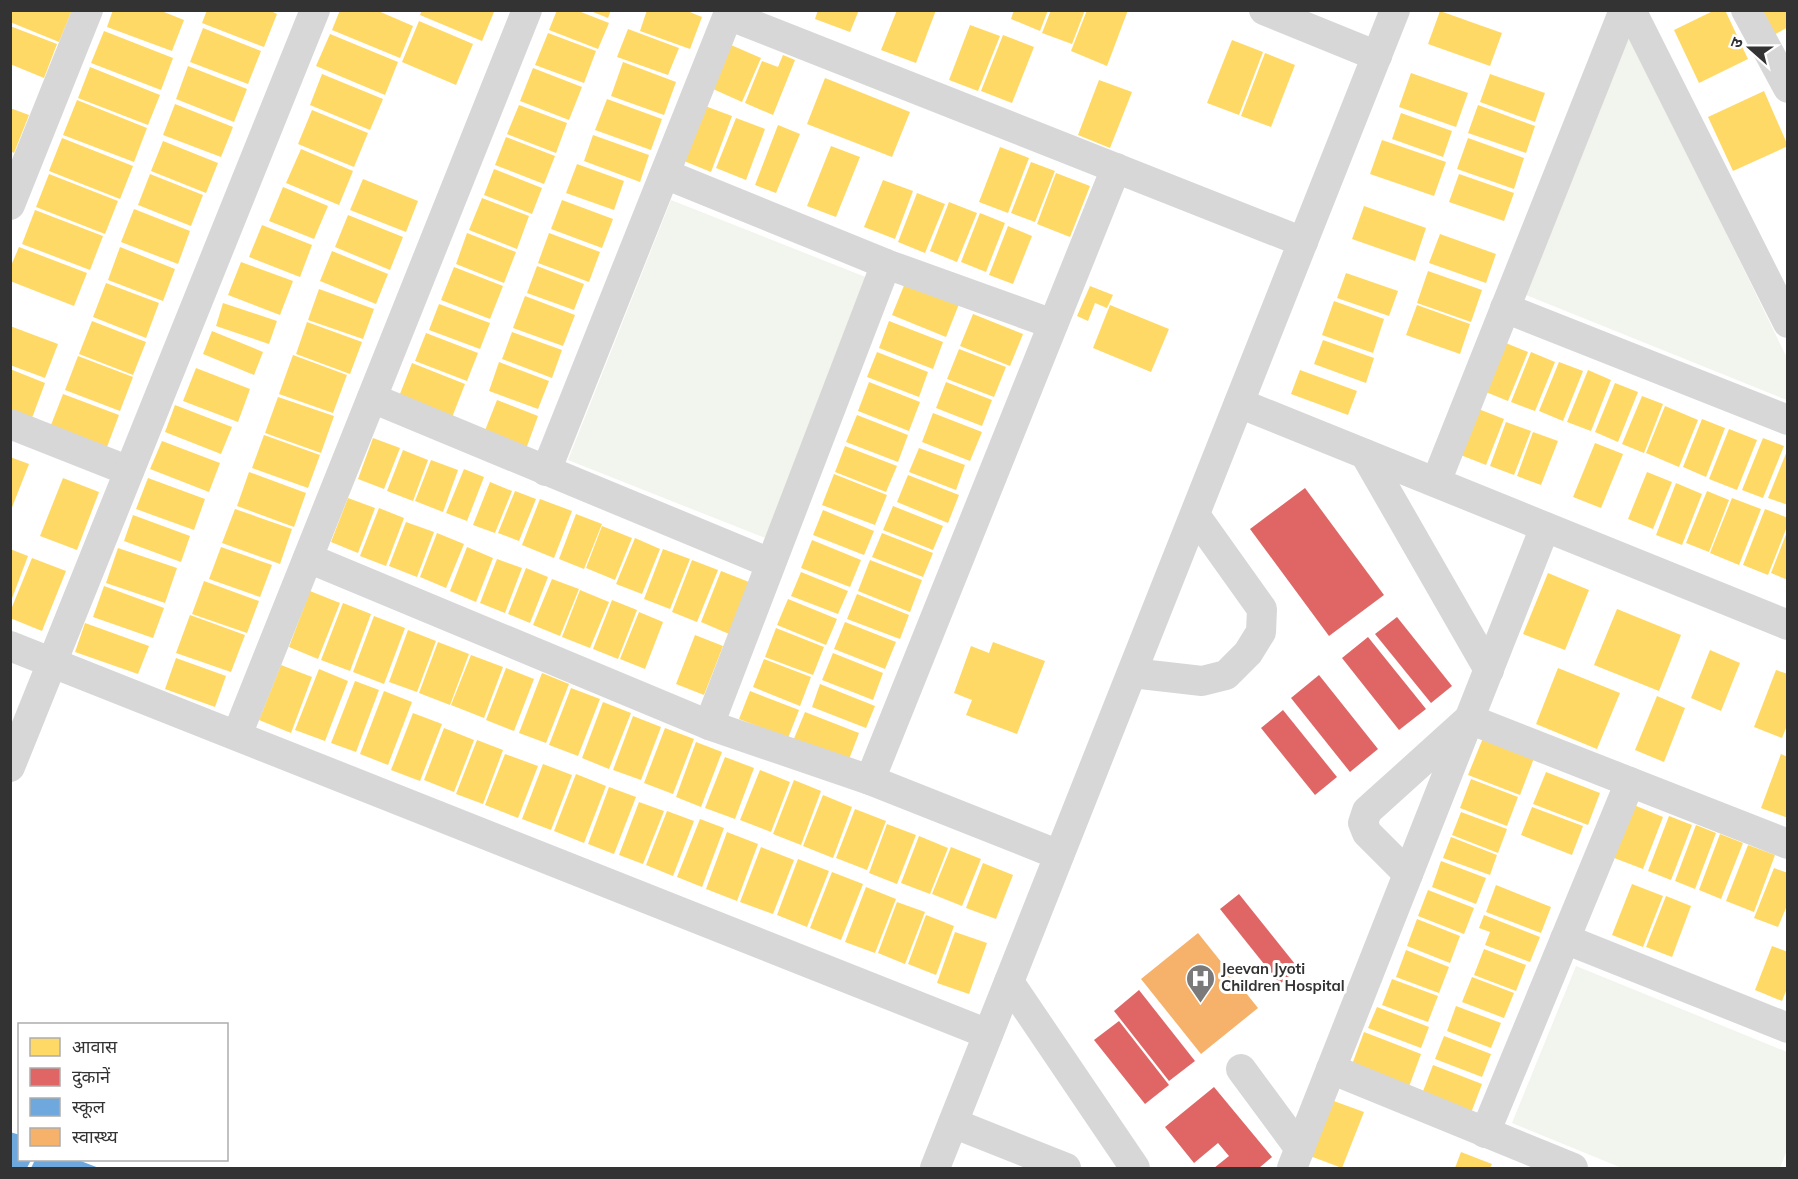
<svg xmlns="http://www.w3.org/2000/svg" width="1798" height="1179" font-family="Mulish,'Noto Sans Devanagari',sans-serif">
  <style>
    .green { fill: #f1f5ed }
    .homes { fill: #ffd966 }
    .shops { fill: #e06666 }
    .schools { fill: #6fa8dc }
    .health { fill: #f6b26b }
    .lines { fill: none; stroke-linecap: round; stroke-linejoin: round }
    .minor { stroke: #d7d7d7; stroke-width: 30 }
    .labels { text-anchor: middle; stroke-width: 6; stroke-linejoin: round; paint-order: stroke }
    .poi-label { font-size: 15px; font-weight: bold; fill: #333; stroke: #fff; text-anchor: start }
  </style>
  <rect width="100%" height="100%" fill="#fff"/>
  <g class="green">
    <path d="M1630 35 1787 358V400L1526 295Z"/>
    <path d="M671 200 868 278 765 538 568 460Z"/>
    <path d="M1576 966 1787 1052V1150L1780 1168H1622L1512 1123Z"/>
  </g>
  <g class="homes">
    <path d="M10 10H72L59 42 10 22Z"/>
    <path d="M113 10H159L184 20 172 51 107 27Z"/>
    <path d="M207 10H269L277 14 264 47 202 23Z"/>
    <path d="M340 10H376L413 26 400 58 332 30Z"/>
    <path d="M422 10H492L494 12 482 41 420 15Z"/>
    <path d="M557 10H576L609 23 598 49 549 30Z"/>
    <path d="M588 10H611L608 18Z"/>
    <path d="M647 10H685L702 17 690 49 640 31Z"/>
    <path d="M818 10H859L850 32 815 19Z"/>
    <path d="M897 10H936L916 63 881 50Z"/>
    <path d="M1014 10H1048L1040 31 1011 19Z"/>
    <path d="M1051 10H1085L1072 44 1042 33Z"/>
    <path d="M1087 10H1128L1107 66 1071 51Z"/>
    <path d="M1715 10H1725L1748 59 1699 83 1674 30Z"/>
    <path d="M1761 10H1788V27L1767 39Z"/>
    <path d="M1440 11 1502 33 1490 66 1428 44Z"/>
    <path d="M419 21 473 44 456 85 402 62Z"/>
    <path d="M970 25 1000 36 978 91 949 80Z"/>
    <path d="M10 26 57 44 44 78 10 64Z"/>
    <path d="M203 28 261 51 248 84 190 62Z"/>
    <path d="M628 29 679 48 668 75 617 57Z"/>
    <path d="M104 31 173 58 161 90 91 63Z"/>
    <path d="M548 33 596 51 584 83 535 65Z"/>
    <path d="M330 34 398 62 385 95 316 66Z"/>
    <path d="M1003 35 1034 47 1012 103 981 91Z"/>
    <path d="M1232 40 1263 52 1239 115 1207 103Z"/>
    <path d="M731 45 761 58 742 102 713 89Z"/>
    <path d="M1265 53 1295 65 1271 127 1241 116Z"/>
    <path d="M783 55 795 60 773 115 745 103 762 61 778 67Z"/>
    <path d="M623 62 676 82 664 115 611 96Z"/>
    <path d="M188 66 247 89 234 122 176 99Z"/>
    <path d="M90 67 160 95 148 125 78 98Z"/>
    <path d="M533 68 582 87 569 120 520 101Z"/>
    <path d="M1411 73 1468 93 1456 127 1399 107Z"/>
    <path d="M322 74 383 99 370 130 310 105Z"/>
    <path d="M1490 74 1545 93 1535 122 1480 102Z"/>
    <path d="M825 78 910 112 892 157 807 124Z"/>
    <path d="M1099 80 1132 92 1110 148 1078 135Z"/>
    <path d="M1764 91 1788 146 1733 171 1708 117Z"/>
    <path d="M607 99 662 119 651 150 595 130Z"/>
    <path d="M77 100 147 128 134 162 63 135Z"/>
    <path d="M175 104 233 127 221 157 163 135Z"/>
    <path d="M519 105 567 123 556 153 507 134Z"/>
    <path d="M1478 105 1535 126 1526 153 1468 133Z"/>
    <path d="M705 106 732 116 711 172 684 161Z"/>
    <path d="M10 108 29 115 14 153 10 151Z"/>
    <path d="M312 110 368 133 354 167 298 144Z"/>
    <path d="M1401 113 1452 131 1443 157 1392 139Z"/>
    <path d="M736 118 765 129 746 180 716 168Z"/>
    <path d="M778 125 800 134 776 193 755 185Z"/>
    <path d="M593 135 649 155 640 182 584 161Z"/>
    <path d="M506 137 555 156 544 184 495 165Z"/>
    <path d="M62 138 133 166 120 199 49 171Z"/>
    <path d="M1468 138 1524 158 1514 189 1457 169Z"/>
    <path d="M1382 140 1446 162 1434 196 1370 174Z"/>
    <path d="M163 141 218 163 206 193 151 171Z"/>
    <path d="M831 146 860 157 836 217 807 206Z"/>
    <path d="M1000 147 1029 158 1008 213 979 202Z"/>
    <path d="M301 149 353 171 339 205 286 183Z"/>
    <path d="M1031 162 1055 171 1035 222 1011 213Z"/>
    <path d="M577 164 624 181 614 210 566 193Z"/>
    <path d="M494 169 542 188 532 214 484 195Z"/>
    <path d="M1056 173 1090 186 1070 237 1037 224Z"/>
    <path d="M49 174 118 201 105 234 36 207Z"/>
    <path d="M150 174 203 195 191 226 138 205Z"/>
    <path d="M1459 174 1514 193 1504 221 1449 202Z"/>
    <path d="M363 179 418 201 406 232 350 210Z"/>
    <path d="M883 180 913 191 895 239 864 227Z"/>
    <path d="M283 187 328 206 314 239 269 221Z"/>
    <path d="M917 193 945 204 925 253 898 242Z"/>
    <path d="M482 198 529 216 517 249 469 230Z"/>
    <path d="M562 200 613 219 602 248 551 229Z"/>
    <path d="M949 202 977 213 957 262 930 251Z"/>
    <path d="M1364 206 1426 228 1415 261 1352 239Z"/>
    <path d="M134 209 190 231 178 264 121 242Z"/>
    <path d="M35 210 103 236 90 270 22 244Z"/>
    <path d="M980 213 1005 223 986 272 961 262Z"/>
    <path d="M348 215 403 237 390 270 335 247Z"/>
    <path d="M262 225 312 245 300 277 249 257Z"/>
    <path d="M1008 226 1032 236 1013 284 989 275Z"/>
    <path d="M467 233 516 252 504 283 456 264Z"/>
    <path d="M549 233 600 252 589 282 538 263Z"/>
    <path d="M1440 234 1496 254 1486 283 1429 263Z"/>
    <path d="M19 247 87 273 74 306 10 281V268Z"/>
    <path d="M120 247 175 269 163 301 108 280Z"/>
    <path d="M332 251 388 274 376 304 320 281Z"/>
    <path d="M241 262 293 281 280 315 228 295Z"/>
    <path d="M537 266 584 284 574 310 527 293Z"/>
    <path d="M454 267 503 286 490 319 441 300Z"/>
    <path d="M1428 271 1482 290 1471 322 1417 303Z"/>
    <path d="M1346 273 1398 291 1389 316 1337 298Z"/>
    <path d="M106 283 159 303 146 338 93 317Z"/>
    <path d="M905 283 959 304 946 337 892 315Z"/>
    <path d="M1090 286 1113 295 1107 308 1095 303 1088 321 1077 316Z"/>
    <path d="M319 289 374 309 363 339 308 320Z"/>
    <path d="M525 296 575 315 563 346 513 328Z"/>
    <path d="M1334 301 1384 319 1373 353 1322 335Z"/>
    <path d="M223 303 277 321 269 344 216 326Z"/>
    <path d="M439 304 490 323 480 349 429 330Z"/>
    <path d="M1110 305 1169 329 1151 372 1093 348Z"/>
    <path d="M1417 305 1470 324 1460 354 1406 335Z"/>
    <path d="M973 314 1023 334 1010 366 960 346Z"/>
    <path d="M92 321 146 342 133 375 79 354Z"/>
    <path d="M889 321 943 342 933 369 879 348Z"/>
    <path d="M307 322 362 342 350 374 296 354Z"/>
    <path d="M10 326 58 344 45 378 10 365Z"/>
    <path d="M212 331 263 352 254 375 203 354Z"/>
    <path d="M512 332 562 350 552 378 502 359Z"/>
    <path d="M426 333 478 353 467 381 415 361Z"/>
    <path d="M1323 340 1374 358 1366 383 1314 364Z"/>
    <path d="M1501 341 1528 352 1508 401 1481 390Z"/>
    <path d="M959 349 1006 367 994 397 947 379Z"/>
    <path d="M877 352 928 372 919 397 867 377Z"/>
    <path d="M1531 352 1555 362 1535 411 1511 402Z"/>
    <path d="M293 355 347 375 333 413 279 394Z"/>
    <path d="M78 356 133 377 120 411 65 390Z"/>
    <path d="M499 362 549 381 538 409 489 391Z"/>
    <path d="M1559 362 1583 371 1563 421 1539 411Z"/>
    <path d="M412 363 465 384 451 420 398 399Z"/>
    <path d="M196 368 250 389 238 422 183 401Z"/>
    <path d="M10 369 45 383 32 418 10 410Z"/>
    <path d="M1300 370 1357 391 1348 415 1291 394Z"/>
    <path d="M1588 370 1611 380 1591 431 1567 422Z"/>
    <path d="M869 382 920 402 909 431 858 411Z"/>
    <path d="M946 382 992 400 982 426 936 408Z"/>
    <path d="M1615 383 1638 392 1618 442 1595 432Z"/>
    <path d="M63 394 119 415 107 447 51 425Z"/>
    <path d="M1642 396 1663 404 1644 453 1622 444Z"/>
    <path d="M278 397 334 416 321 453 265 433Z"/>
    <path d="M497 400 538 416 526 449 484 433Z"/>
    <path d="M175 405 232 427 221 454 165 432Z"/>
    <path d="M1665 406 1698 420 1679 467 1646 453Z"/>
    <path d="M1476 408 1504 419 1486 465 1458 454Z"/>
    <path d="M933 413 982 432 970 461 922 442Z"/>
    <path d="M857 415 908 435 898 462 846 442Z"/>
    <path d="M1702 419 1725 428 1706 477 1683 467Z"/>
    <path d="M1506 422 1531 431 1514 475 1490 466Z"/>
    <path d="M1729 429 1757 440 1737 490 1709 479Z"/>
    <path d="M1533 432 1558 441 1541 485 1517 476Z"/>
    <path d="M264 435 320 455 308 488 252 468Z"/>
    <path d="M373 438 400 448 384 489 358 479Z"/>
    <path d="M1763 438 1784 446 1763 498 1742 490Z"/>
    <path d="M162 441 220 463 209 492 150 469Z"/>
    <path d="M1595 443 1623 454 1601 508 1573 497Z"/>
    <path d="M845 446 897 466 886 492 835 472Z"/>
    <path d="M919 448 965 465 956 490 909 472Z"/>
    <path d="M403 450 428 460 413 501 387 491Z"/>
    <path d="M1787 451H1788V505L1768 498Z"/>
    <path d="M10 457 29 464 11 510H10Z"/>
    <path d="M431 460 458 470 443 512 415 501Z"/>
    <path d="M464 469 484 477 467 521 446 513Z"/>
    <path d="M249 472 306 493 294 527 237 506Z"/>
    <path d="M1647 472 1672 482 1653 529 1628 519Z"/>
    <path d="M834 474 887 495 875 525 822 505Z"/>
    <path d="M908 475 959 495 948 523 897 502Z"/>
    <path d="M63 478 99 492 77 550 40 536Z"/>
    <path d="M148 478 205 499 194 530 136 509Z"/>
    <path d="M490 482 512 491 495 533 473 525Z"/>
    <path d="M1676 483 1702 494 1682 545 1656 535Z"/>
    <path d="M515 491 536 499 519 541 498 533Z"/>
    <path d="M1707 491 1729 500 1709 552 1686 543Z"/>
    <path d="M348 498 375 508 358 553 331 542Z"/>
    <path d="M1732 498 1761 509 1739 565 1710 553Z"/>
    <path d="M540 499 572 511 554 558 522 545Z"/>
    <path d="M893 506 943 526 933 550 883 530Z"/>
    <path d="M379 508 404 518 386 566 360 556Z"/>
    <path d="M235 509 292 529 280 564 222 543Z"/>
    <path d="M1765 509 1788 518V524L1768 575 1743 565Z"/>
    <path d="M823 510 874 531 864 555 813 535Z"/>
    <path d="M576 514 602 524 584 569 559 559Z"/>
    <path d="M133 515 190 536 181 562 124 541Z"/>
    <path d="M406 522 434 532 417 577 389 566Z"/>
    <path d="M602 526 632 538 615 580 586 568Z"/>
    <path d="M1787 532H1788V580L1771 573Z"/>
    <path d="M437 533 464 544 446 588 420 577Z"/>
    <path d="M882 533 933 553 923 577 872 557Z"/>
    <path d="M635 538 660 549 642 594 616 584Z"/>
    <path d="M812 540 861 560 850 587 801 568Z"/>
    <path d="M221 547 272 565 260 597 209 579Z"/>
    <path d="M467 547 493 558 476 602 450 591Z"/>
    <path d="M118 548 177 568 165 603 106 583Z"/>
    <path d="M10 549 28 556 11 601H10Z"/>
    <path d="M663 549 690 559 670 609 644 599Z"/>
    <path d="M32 558 66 571 42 631 10 618V612Z"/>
    <path d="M497 559 522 568 505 613 480 603Z"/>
    <path d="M692 560 718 570 697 622 672 612Z"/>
    <path d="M870 560 922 580 910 612 858 591Z"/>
    <path d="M526 568 548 577 530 623 508 614Z"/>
    <path d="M721 571 749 582 729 634 701 622Z"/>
    <path d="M801 572 848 591 838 614 791 596Z"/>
    <path d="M1548 573 1589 590 1565 650 1523 634Z"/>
    <path d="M552 579 579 589 560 636 533 625Z"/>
    <path d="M204 581 259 601 247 633 192 614Z"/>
    <path d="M104 586 164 608 153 638 93 617Z"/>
    <path d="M580 590 609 602 590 648 562 637Z"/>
    <path d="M310 591 340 603 318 659 289 647Z"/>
    <path d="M857 594 909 615 900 639 847 619Z"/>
    <path d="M788 599 837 619 826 645 777 625Z"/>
    <path d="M612 600 637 610 618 659 593 649Z"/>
    <path d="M343 603 371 614 350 671 321 660Z"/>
    <path d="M1617 609 1681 635 1659 691 1594 665Z"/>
    <path d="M639 612 663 622 645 669 620 659Z"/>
    <path d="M190 615 245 635 231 672 176 653Z"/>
    <path d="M374 616 405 628 384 684 353 672Z"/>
    <path d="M845 622 896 642 885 669 834 649Z"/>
    <path d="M85 623 149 646 138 674 75 652Z"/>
    <path d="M776 628 824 647 813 675 765 657Z"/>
    <path d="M408 630 436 641 417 692 389 682Z"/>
    <path d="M695 635 723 646 704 695 676 684Z"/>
    <path d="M438 642 469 654 450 705 419 693Z"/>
    <path d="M993 642 1045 661 1017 734 966 715 972 700 954 693 971 646 989 653Z"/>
    <path d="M1710 650 1740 663 1721 711 1691 698Z"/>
    <path d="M833 653 883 673 873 700 822 680Z"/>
    <path d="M471 655 503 667 484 718 451 705Z"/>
    <path d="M176 658 226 676 215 707 165 689Z"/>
    <path d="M764 659 811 677 800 706 753 687Z"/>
    <path d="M281 665 312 677 291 733 259 720Z"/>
    <path d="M506 668 534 679 514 731 486 720Z"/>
    <path d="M1558 668 1620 693 1597 749 1536 724Z"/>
    <path d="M319 669 348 681 325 741 295 730Z"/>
    <path d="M1776 670 1788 674V723L1782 738 1754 727Z"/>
    <path d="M542 673 569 684 546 743 519 733Z"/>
    <path d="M355 681 379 690 356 752 331 743Z"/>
    <path d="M820 684 875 706 866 728 812 707Z"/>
    <path d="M571 688 600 699 578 756 549 745Z"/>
    <path d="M384 691 412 702 388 765 360 754Z"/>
    <path d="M750 691 799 710 788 738 739 719Z"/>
    <path d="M1657 696 1685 708 1664 762 1635 750Z"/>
    <path d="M603 702 631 713 609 769 582 758Z"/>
    <path d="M805 712 859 733 848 762 793 741Z"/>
    <path d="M413 713 442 724 420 781 391 770Z"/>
    <path d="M633 716 661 727 641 780 613 770Z"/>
    <path d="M444 728 474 740 454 792 424 780Z"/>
    <path d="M665 728 694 739 673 794 644 783Z"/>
    <path d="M1483 738 1534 758 1520 795 1468 775Z"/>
    <path d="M477 740 503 750 483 804 456 794Z"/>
    <path d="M696 742 722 752 701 807 676 797Z"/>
    <path d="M505 754 538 766 518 818 485 805Z"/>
    <path d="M1781 754 1788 757V818L1761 808Z"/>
    <path d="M725 757 754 768 735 819 705 808Z"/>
    <path d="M543 764 572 775 551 830 522 819Z"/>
    <path d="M760 770 790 782 771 832 740 820Z"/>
    <path d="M1546 772 1600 793 1588 825 1533 804Z"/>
    <path d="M576 774 606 786 584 843 554 831Z"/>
    <path d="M1471 779 1518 797 1507 826 1460 808Z"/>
    <path d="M794 780 821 791 801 845 773 834Z"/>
    <path d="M609 787 636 797 614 854 588 844Z"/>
    <path d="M823 795 852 807 833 858 803 846Z"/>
    <path d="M639 802 664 811 643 864 619 855Z"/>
    <path d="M1629 803 1663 817 1643 869 1609 856Z"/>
    <path d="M1532 807 1583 826 1572 855 1521 835Z"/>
    <path d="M855 809 886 821 867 870 836 858Z"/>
    <path d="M667 811 694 821 673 876 646 865Z"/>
    <path d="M1461 812 1507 829 1498 853 1452 835Z"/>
    <path d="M1669 816 1692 825 1671 880 1648 871Z"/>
    <path d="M700 819 724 828 702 887 677 877Z"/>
    <path d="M887 824 916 835 897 884 869 873Z"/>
    <path d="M1696 825 1716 833 1695 889 1675 881Z"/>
    <path d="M727 832 758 844 737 901 706 889Z"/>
    <path d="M1720 834 1743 843 1721 899 1699 890Z"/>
    <path d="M919 836 948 848 930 894 901 883Z"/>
    <path d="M1451 837 1497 855 1490 875 1443 858Z"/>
    <path d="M1748 845 1775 855 1754 912 1726 901Z"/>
    <path d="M761 847 794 860 773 914 740 902Z"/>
    <path d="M951 847 981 859 962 906 932 894Z"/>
    <path d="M798 859 829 871 807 927 777 915Z"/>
    <path d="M1441 861 1486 878 1476 904 1432 887Z"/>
    <path d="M983 863 1013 875 996 919 966 908Z"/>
    <path d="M1774 868 1788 873V903L1778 927 1754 918Z"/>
    <path d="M832 872 863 884 841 940 810 928Z"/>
    <path d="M1632 884 1663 896 1643 947 1612 935Z"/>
    <path d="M1496 885 1551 907 1541 933 1486 912Z"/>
    <path d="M866 887 896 899 875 953 845 942Z"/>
    <path d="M1428 890 1474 908 1464 934 1418 916Z"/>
    <path d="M1666 896 1691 906 1672 957 1646 947Z"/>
    <path d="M897 902 925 912 905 964 878 953Z"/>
    <path d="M926 915 954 926 936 975 908 964Z"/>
    <path d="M1484 915 1540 937 1530 962 1485 945 1490 932 1479 928Z"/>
    <path d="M1417 919 1460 936 1450 963 1407 946Z"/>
    <path d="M955 932 987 943 969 994 937 983Z"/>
    <path d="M1772 946 1788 952V986L1782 1001 1755 990Z"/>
    <path d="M1484 949 1526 965 1516 991 1474 975Z"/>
    <path d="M1406 950 1449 967 1439 993 1396 977Z"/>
    <path d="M1472 977 1514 993 1504 1018 1462 1002Z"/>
    <path d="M1392 979 1438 996 1428 1022 1382 1005Z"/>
    <path d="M1456 1006 1501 1023 1491 1048 1447 1031Z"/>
    <path d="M1377 1007 1429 1027 1421 1048 1368 1028Z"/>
    <path d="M1364 1032 1421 1054 1407 1092 1350 1070Z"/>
    <path d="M1444 1036 1491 1054 1482 1077 1435 1059Z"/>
    <path d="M1433 1065 1482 1084 1471 1113 1422 1094Z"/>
    <path d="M1331 1100 1364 1112 1342 1168 1310 1156Z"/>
    <path d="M1461 1152 1492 1164 1490 1168H1455Z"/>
  </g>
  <g class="shops">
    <path d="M1305 488 1384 595 1329 636 1250 529Z"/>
    <path d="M1397 617 1452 686 1431 703 1375 634Z"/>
    <path d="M1368 637 1426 709 1399 730 1342 658Z"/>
    <path d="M1319 675 1378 749 1350 772 1291 698Z"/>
    <path d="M1283 710 1337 777 1315 795 1261 728Z"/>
    <path d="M1239 894 1299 969 1280 984 1220 909Z"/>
    <path d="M1139 990 1195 1061 1169 1081 1114 1011Z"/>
    <path d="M1119 1021 1169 1085 1145 1104 1094 1040Z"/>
    <path d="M1214 1087 1272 1157 1259 1168H1214L1229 1156 1218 1143 1194 1163 1165 1127Z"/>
  </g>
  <g class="schools">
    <path d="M10 1132 20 1135V1160H31L27 1168H10Z"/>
    <path d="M35 1160H78L99 1168H31Z"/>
  </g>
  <path class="health" d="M1198 933 1258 1008 1201 1054 1141 979Z"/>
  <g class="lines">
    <g class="minor">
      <path d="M1264 10 1377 56"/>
      <path d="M1631 10 1788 323"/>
      <path d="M1746 10 1788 88"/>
      <path d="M728 15 1303 242"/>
      <path d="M665 174 886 264 1053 324"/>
      <path d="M10 205 88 10"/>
      <path d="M1505 308 1788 420"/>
      <path d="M372 398 770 563"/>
      <path d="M1239 403 1788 625"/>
      <path d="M10 424 129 471"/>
      <path d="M1365 454 1489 670"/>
      <path d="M546 471 730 10"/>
      <path d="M1436 482 1624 10"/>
      <path d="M308 558 709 725 870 780 1059 855"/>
      <path d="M10 646 988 1034"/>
      <path d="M1132 673 1202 681 1226 675 1248 653 1261 632 1262 609 1195 515"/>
      <path d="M709 725 886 264"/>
      <path d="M237 735 527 10"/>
      <path d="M10 767 315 10"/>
      <path d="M870 780 1116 168"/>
      <path d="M1408 874 1367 833 1363 823 1367 811 1469 719 1788 844"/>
      <path d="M1565 939 1788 1028"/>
      <path d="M1009 982 1135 1168"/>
      <path d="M1241 1069 1300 1149"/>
      <path d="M1331 1069 1573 1168"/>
      <path d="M953 1123 1066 1168"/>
      <path d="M1485 1133 1630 782"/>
      <path d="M935 1168 1395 10"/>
      <path d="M1292 1168 1545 527"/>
    </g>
  </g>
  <defs>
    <symbol id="hospital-pin" viewBox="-11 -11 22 30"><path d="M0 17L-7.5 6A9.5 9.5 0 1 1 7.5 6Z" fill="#7a7a7a" stroke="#fff"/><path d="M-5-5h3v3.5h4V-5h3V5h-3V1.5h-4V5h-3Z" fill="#fff"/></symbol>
  </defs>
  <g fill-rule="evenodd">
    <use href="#hospital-pin" x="1184" y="962" width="33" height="45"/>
  </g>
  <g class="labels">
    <g class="poi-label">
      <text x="1221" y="974">Jeevan Jyoti<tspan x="1221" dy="17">Children Hospital</tspan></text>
    </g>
  </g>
  <rect width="1798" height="1179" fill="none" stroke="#333333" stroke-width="24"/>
  <rect x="18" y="1023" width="210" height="138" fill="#ffffff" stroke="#adadad" stroke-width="1.5"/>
  <rect x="30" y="1038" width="30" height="18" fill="#ffd966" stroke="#adadad" stroke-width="1.5"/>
  <text x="72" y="1053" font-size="18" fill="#333333">आवास</text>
  <rect x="30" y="1068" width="30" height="18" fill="#e06666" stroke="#adadad" stroke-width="1.5"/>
  <text x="72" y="1083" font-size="18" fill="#333333">दुकानें</text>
  <rect x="30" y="1098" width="30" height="18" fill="#6fa8dc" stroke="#adadad" stroke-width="1.5"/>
  <text x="72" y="1113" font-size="18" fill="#333333">स्कूल</text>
  <rect x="30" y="1128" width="30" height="18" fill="#f6b26b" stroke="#adadad" stroke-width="1.5"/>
  <text x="72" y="1143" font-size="18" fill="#333333">स्वास्थ्य</text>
  <g transform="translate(1750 48) rotate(291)" stroke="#ffffff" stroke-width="4.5" paint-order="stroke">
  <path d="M0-4.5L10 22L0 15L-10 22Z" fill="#333333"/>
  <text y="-9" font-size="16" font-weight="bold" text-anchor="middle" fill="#333333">उ</text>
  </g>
</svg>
